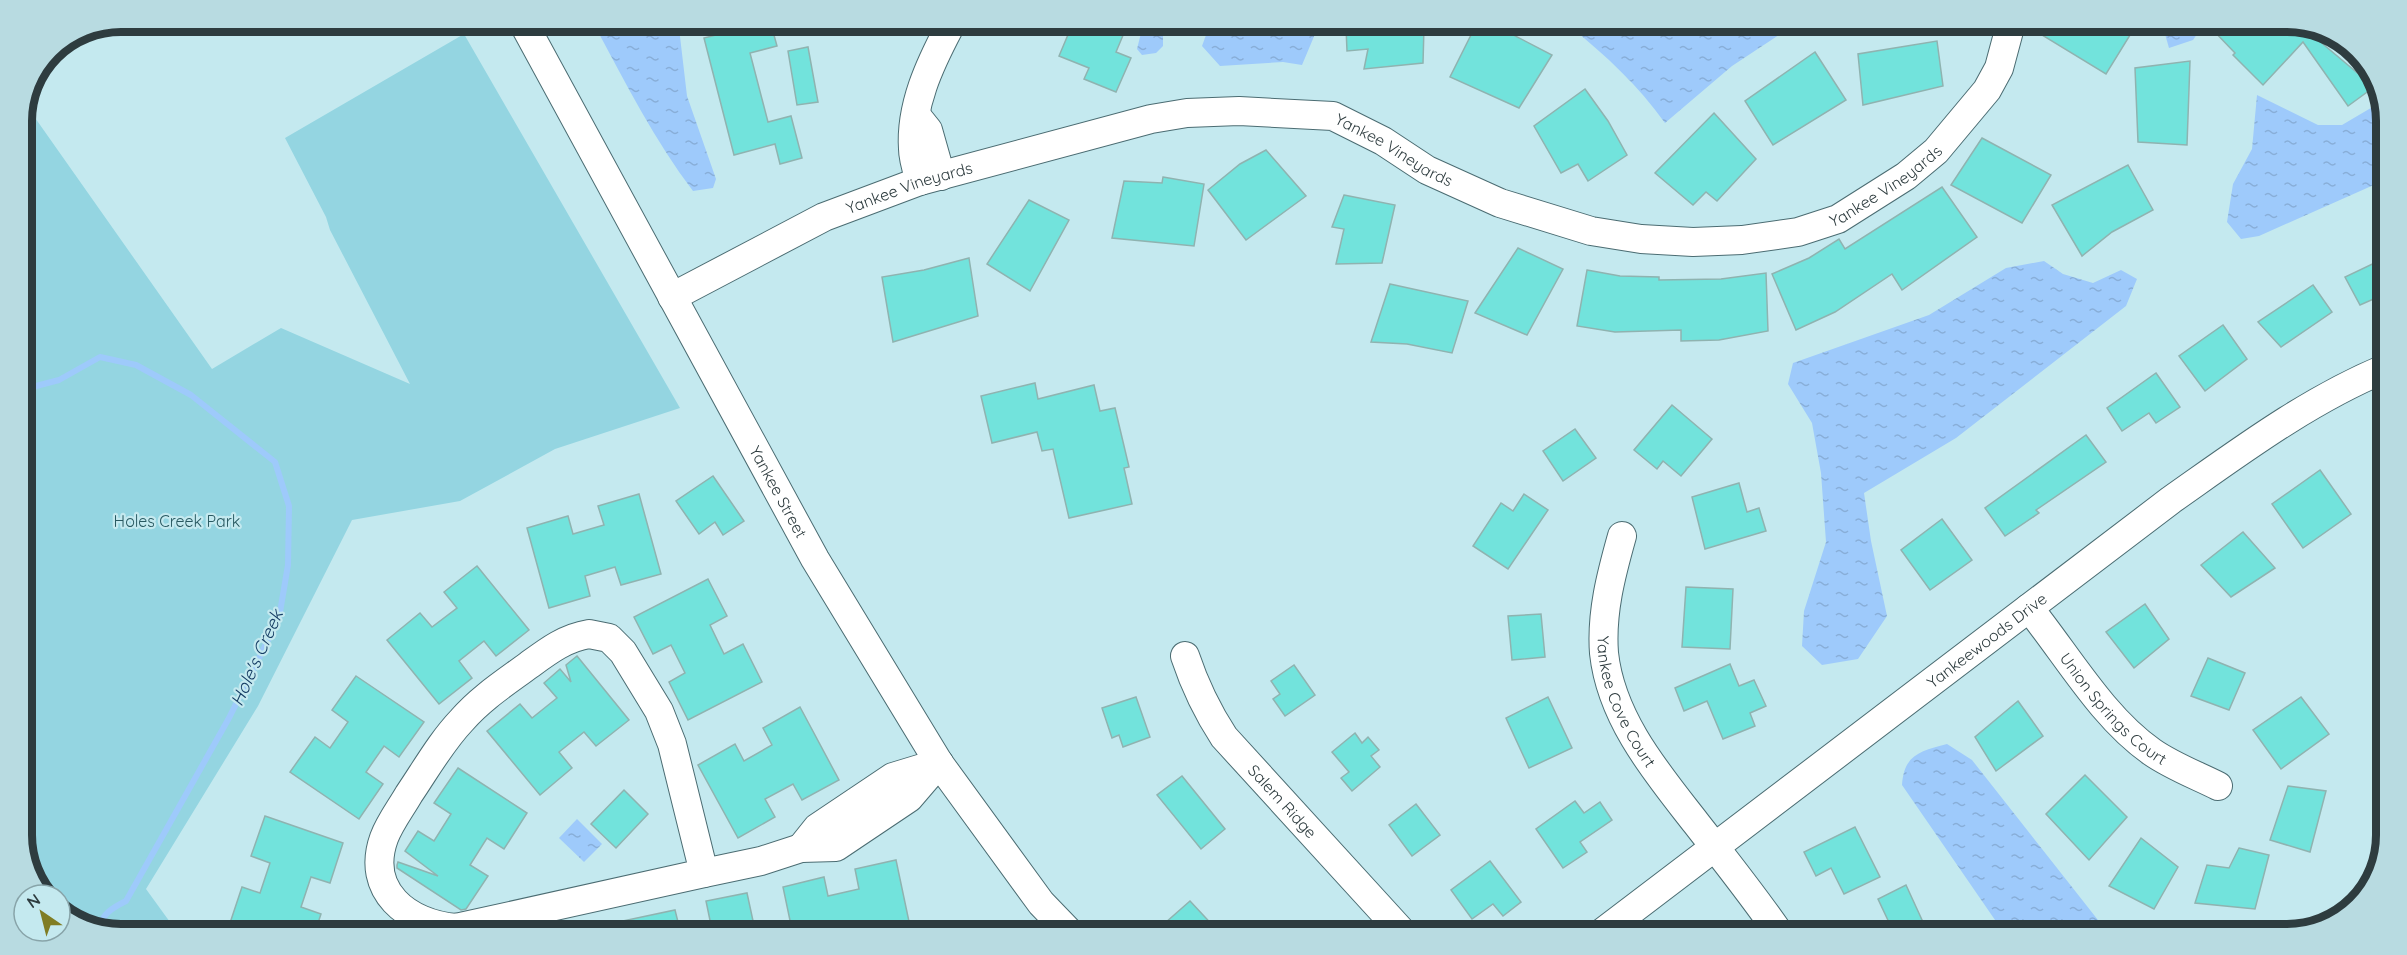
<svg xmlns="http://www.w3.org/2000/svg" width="2407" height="955" font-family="Quicksand,sans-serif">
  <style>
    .green { fill: #94d5e1 }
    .water { fill: url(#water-ripples) }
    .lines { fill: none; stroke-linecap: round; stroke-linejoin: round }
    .stream { stroke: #9ecafb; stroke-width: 6 }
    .building { fill: #72e3dc; stroke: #8fb3b0; stroke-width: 1.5 }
    .minor-casing { stroke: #4b6c72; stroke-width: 30 }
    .minor { stroke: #fff; stroke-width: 28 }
    .labels { text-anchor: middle; stroke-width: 4.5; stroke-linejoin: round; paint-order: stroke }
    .street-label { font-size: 16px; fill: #2e3c3f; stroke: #c4e9ef }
    .park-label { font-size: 16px; fill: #295961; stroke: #c4e9ef }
    .water-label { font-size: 18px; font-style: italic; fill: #163d64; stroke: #c4e9ef }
    .rim { fill: none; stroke: #2e3c3f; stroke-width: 8 }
  </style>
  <defs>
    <pattern id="water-ripples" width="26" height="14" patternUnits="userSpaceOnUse" patternTransform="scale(1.5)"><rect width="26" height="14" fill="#9ecafb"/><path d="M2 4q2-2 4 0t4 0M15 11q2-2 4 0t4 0" fill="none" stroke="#88aed8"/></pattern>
  </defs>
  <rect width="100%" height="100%" fill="#c4e9ef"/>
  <path class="green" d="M464 34 680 408 555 449 460 501 352 520 258 706 146 889 175 929H88L60 908V895H42L21 841V115L26 105 212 369 281 328 410 384 330 230 326 217 285 138Z"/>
  <g class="water">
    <path d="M1139 27H1163V46L1156 53 1142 55 1137 49 1141 33Z"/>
    <path d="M1209 27H1318L1302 65 1283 62 1220 66 1202 46Z"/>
    <path d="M1571 27H1791L1732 66 1665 123C1638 85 1606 56 1571 27Z"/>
    <path d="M2163 27H2202L2193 40 2169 48Z"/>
    <path d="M596 28H679L687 96 716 179 713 188 693 191C655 141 626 84 596 28Z"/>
    <path d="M2257 95 2318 125H2342L2381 102 2386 114 2385 180 2259 236 2241 239 2227 222 2233 184 2252 149Z"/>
    <path d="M2044 261 2063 274 2093 283 2121 270 2137 279 2126 306 1956 438 1864 493 1871 541 1887 616 1858 659 1822 665 1802 646 1804 611 1826 542 1821 473 1812 423 1788 384 1793 363 1929 315 2006 268Z"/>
    <path d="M1947 744 1972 760 2109 934 2004 933 1902 785C1904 754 1921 751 1947 744Z"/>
    <path d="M577 819 602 844 584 862 559 838Z"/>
  </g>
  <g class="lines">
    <path class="stream" d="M21 390 59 380 100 357 136 365 191 395 275 462 289 506 288 565 279 618 229 718 126 901C114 907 101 914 99 929"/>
  </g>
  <g class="building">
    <path d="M2302 26 2311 34 2374 87 2348 106 2303 42 2263 85 2233 55 2235 53 2210 27Z"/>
    <path d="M1346 27H1424L1423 63 1364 69 1368 49 1347 51Z"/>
    <path d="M1475 27H1498L1552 55 1519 108 1450 77Z"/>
    <path d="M2029 27H2135L2106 74Z"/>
    <path d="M743 28H772L777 46 750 53 768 122 791 116 802 158 780 164 775 144 734 155 704 38Z"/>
    <path d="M1086 28H1112L1124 33 1116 52 1131 58 1116 92 1084 79 1089 68 1059 56 1070 30 1082 35Z"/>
    <path d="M1937 41 1943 86 1863 105 1858 54Z"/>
    <path d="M808 47 818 102 797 105 788 51Z"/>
    <path d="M1815 52 1846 100 1773 145 1745 101Z"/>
    <path d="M2190 61 2187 145 2138 142 2135 68Z"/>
    <path d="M1585 89 1608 121 1627 155 1588 181 1578 164 1561 173 1534 126Z"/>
    <path d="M1714 113 1756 159 1717 201 1706 192 1693 205 1655 173Z"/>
    <path d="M1982 138 2051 175 2022 223 1951 185Z"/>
    <path d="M1266 150 1306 196 1246 240 1208 190 1240 164Z"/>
    <path d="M2128 165 2153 210 2112 232 2082 256 2052 205Z"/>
    <path d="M1163 177 1204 184 1194 246 1112 238 1124 181 1162 183Z"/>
    <path d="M1942 187 1977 237 1902 290 1892 274 1835 312 1796 330 1772 274 1809 258 1839 239 1845 249Z"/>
    <path d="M1344 195 1395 205 1382 263 1336 264 1344 229 1332 227Z"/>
    <path d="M1029 200 1069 220 1030 291 987 264Z"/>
    <path d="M1518 248 1563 269 1527 335 1475 313Z"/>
    <path d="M969 258 978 316 893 342 882 277 924 270Z"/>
    <path d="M2385 258V294L2360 305 2345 277Z"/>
    <path d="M1587 270 1620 276 1659 277V280L1721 279 1766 273 1768 331 1719 340 1681 341V330L1615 332 1577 326Z"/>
    <path d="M1390 284 1468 301 1452 353 1407 344 1371 342Z"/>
    <path d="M2313 285 2332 312 2281 347 2258 322Z"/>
    <path d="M2223 325 2247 359 2205 391 2179 356Z"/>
    <path d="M2156 373 2180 407 2156 423 2149 413 2122 431 2107 408Z"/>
    <path d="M1035 383 1038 399 1094 385 1100 411 1115 408 1129 467 1124 468 1132 504 1069 518 1053 449 1042 451 1037 432 992 443 981 396Z"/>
    <path d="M1672 405 1712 439 1681 476 1663 461 1657 469 1634 450Z"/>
    <path d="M1575 429 1596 458 1563 481 1543 451Z"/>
    <path d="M2086 435 2106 462 2036 510 2039 513 2005 536 1985 508Z"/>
    <path d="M2320 470 2351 514 2303 548 2272 504Z"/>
    <path d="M713 476 744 521 723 535 715 522 699 534 676 501Z"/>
    <path d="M1739 483 1747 512 1759 508 1766 531 1705 549 1692 497Z"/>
    <path d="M639 494 661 574 621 585 615 567 585 576 590 596 549 608 527 528 568 516 573 534 604 525 598 506Z"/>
    <path d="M1524 494 1548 510 1508 569 1473 546 1501 503 1513 511Z"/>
    <path d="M1942 519 1972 560 1930 590 1901 550Z"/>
    <path d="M2243 532 2275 568 2231 597 2201 565Z"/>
    <path d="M477 566 529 630 496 656 484 641 459 661 472 678 439 704 387 640 420 613 432 627 457 608 444 592Z"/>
    <path d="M708 579 727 616 710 625 724 654 743 644 762 682 688 720 669 682 685 673 671 645 653 654 634 617Z"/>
    <path d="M1686 587 1733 589 1730 649 1682 647Z"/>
    <path d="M2145 604 2169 639 2134 668 2106 632Z"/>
    <path d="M1541 614 1545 657 1512 660 1508 616Z"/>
    <path d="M577 656 629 720 596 746 584 732 559 752 572 768 540 795 487 731 520 704 532 718 557 698 544 683 560 669 571 682 566 665Z"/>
    <path d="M2208 658 2245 673 2229 710 2191 696Z"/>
    <path d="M1730 664 1739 686 1754 680 1766 706 1750 713 1755 726 1723 739 1707 701 1684 711 1675 688Z"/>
    <path d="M1294 665 1315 695 1285 716 1273 699 1280 694 1271 681Z"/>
    <path d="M356 676 424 722 399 757 384 746 366 772 383 784 359 819 290 772 315 737 330 748 348 722 332 710Z"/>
    <path d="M1136 697 1150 737 1123 747 1119 735 1112 738 1102 708Z"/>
    <path d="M1548 697 1572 748 1529 768 1506 718Z"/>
    <path d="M2301 697 2329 734 2281 769 2253 730Z"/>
    <path d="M2018 701 2043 736 1996 771 1975 737Z"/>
    <path d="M800 707 839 780 802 800 793 784 765 799 775 817 738 838 698 765 735 744 744 761 772 745 763 728Z"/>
    <path d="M1355 733 1362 743 1368 737 1379 750 1371 756 1380 767 1352 791 1341 778 1349 772 1332 752Z"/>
    <path d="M458 768 527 813 504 849 487 838 470 865 488 876 466 909 461 910 397 868V865L398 862 438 876 405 851 418 831 434 841 451 814 434 803Z"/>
    <path d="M2085 775 2127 817 2089 860 2046 814Z"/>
    <path d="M1182 776 1225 829 1201 849 1157 795Z"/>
    <path d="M2288 786 2326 791 2310 852 2270 840Z"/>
    <path d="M624 790 648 814 616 848 591 824Z"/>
    <path d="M1575 801 1584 813 1600 802 1612 820 1580 842 1587 852 1563 868 1536 829Z"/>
    <path d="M1416 804 1440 835 1412 856 1389 825Z"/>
    <path d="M265 816 343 843 330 883 311 877 301 907 321 914 316 929H228L242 887 260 893 270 863 251 856Z"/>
    <path d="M1855 827 1880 877 1844 894 1831 868 1816 876 1804 852Z"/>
    <path d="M2141 838 2178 867 2154 909 2109 886Z"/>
    <path d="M2239 848 2269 855 2255 909 2195 903 2207 865 2229 868Z"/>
    <path d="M896 860 911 931 792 930 783 887 824 877 828 896 859 889 855 869Z"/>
    <path d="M1490 861 1521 902 1503 916 1493 904 1472 919 1451 890Z"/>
    <path d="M1906 885 1928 933H1894L1878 899Z"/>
    <path d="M747 893 755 930H712L706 901Z"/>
    <path d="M1190 901 1218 931H1173L1165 923Z"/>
    <path d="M675 910 680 930H613V923Z"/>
  </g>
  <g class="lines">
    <defs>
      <g id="minor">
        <path id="s1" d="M526 28 815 559 939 763 1041 903 1068 931"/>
        <path d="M916 115 928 130 941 176"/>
        <path d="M920 181C917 171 913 159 913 149 910 106 930 64 949 28"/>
        <path id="s2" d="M672 297 824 217 920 181 1151 119 1187 113 1239 111 1333 116 1383 141 1427 170 1500 203 1591 231 1641 239 1693 242 1742 240 1798 232 1838 219 1906 176 1936 151 1987 90 1999 68 2010 27"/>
        <path id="s3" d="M1622 536C1611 575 1601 613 1604 653 1611 719 1657 773 1696 823 1724 859 1753 895 1779 933"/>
        <path id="s4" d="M2029 608C2067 655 2102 717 2152 752 2172 766 2196 775 2218 786"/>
        <path d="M589 634 609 638 623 652 659 711 672 744 704 873 456 928C408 924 365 891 384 838 390 822 401 808 409 794 426 769 441 742 462 720 481 698 506 682 529 665 548 651 565 638 589 634Z"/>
        <path id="s5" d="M1185 656C1195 686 1207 711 1224 737L1402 932"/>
        <path d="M801 848 817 828 893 777 939 763"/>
        <path d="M704 873 761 861 801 848 836 847 909 798 939 763"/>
        <path id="s6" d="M1603 932 2171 500C2238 453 2307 401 2384 369"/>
      </g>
    </defs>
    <use href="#minor" class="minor-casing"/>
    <use href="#minor" class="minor"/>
  </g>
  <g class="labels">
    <g class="street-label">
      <text dy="6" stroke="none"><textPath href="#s2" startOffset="766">Yankee Vineyards</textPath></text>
      <text dy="6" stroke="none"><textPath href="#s2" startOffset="1288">Yankee Vineyards</textPath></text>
      <text dy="6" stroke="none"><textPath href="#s2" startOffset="262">Yankee Vineyards</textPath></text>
      <text dy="6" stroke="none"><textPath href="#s1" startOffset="528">Yankee Street</textPath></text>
      <text dy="6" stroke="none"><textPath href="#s6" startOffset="482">Yankeewoods Drive</textPath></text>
      <text dy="6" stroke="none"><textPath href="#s3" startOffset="172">Yankee Cove Court</textPath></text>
      <text dy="6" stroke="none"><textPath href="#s4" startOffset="132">Union Springs Court</textPath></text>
      <text dy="6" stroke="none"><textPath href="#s5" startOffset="177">Salem Ridge</textPath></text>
    </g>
    <g class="park-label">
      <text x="177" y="527">Holes Creek Park</text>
    </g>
    <g class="water-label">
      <text transform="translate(257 658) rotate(-66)" y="6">Hole's Creek</text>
    </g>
  </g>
  <path d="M0 0H2407V955H0ZM121 32H2287A89 89 0 0 1 2376 121V835A89 89 0 0 1 2287 924H121A89 89 0 0 1 32 835V121A89 89 0 0 1 121 32Z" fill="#b8dbe1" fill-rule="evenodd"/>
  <path class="rim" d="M121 32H2287A89 89 0 0 1 2376 121V835A89 89 0 0 1 2287 924H121A89 89 0 0 1 32 835V121A89 89 0 0 1 121 32Z"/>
  <g transform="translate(42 913) rotate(325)"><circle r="28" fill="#c4e9ef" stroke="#88a4a9" stroke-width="1.5"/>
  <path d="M0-4.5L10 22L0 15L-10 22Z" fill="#807d24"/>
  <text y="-9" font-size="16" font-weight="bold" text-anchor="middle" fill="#2e3c3f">N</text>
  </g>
</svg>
